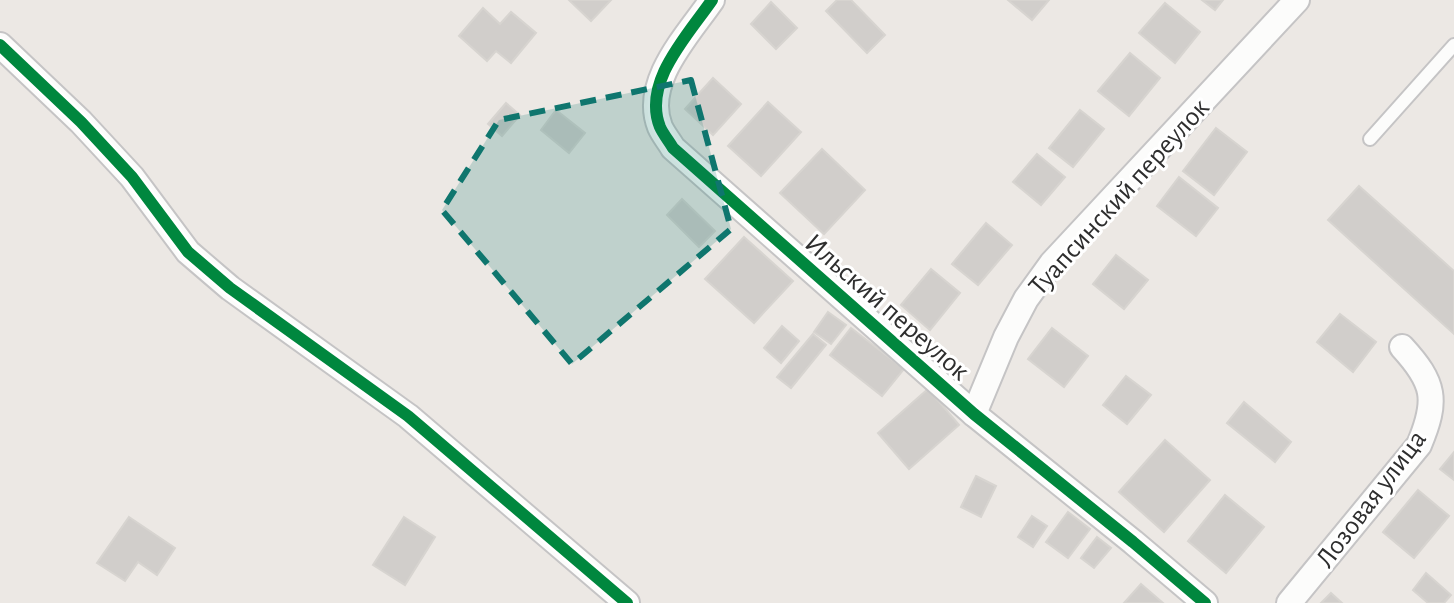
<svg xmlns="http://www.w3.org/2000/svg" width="1454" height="603" font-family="'Alegreya Sans',sans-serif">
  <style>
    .building { fill: #d1cecb; stroke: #d7d4d0; stroke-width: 2 }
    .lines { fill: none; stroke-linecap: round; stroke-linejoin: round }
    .lane-casing { stroke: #c5c4c5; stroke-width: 16 }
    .street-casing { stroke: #c5c4c5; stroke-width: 28 }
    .lane { stroke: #fcfcfb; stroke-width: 12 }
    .street { stroke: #fcfcfb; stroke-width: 24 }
    .cycleway-casing { stroke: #fff; stroke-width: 17 }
    .cycleway { stroke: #00873e; stroke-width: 12 }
    .marked { fill: #0f766e; fill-opacity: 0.2; stroke: #0f766e; stroke-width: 6; stroke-dasharray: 16 10; stroke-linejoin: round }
    .labels { text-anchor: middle; stroke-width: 6; stroke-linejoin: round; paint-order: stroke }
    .street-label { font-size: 28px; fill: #2e2e2e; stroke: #fff }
  </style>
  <rect width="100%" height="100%" fill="#ece8e4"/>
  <g class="building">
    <path d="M569 0H611L591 21Z"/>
    <path d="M837 0H851L885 35 867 53 826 11Z"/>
    <path d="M1008 0H1049L1032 20Z"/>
    <path d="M1202 0H1223L1215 10Z"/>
    <path d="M771 2 797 28 776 49 751 24Z"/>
    <path d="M1165 3 1200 32 1175 63 1139 33Z"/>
    <path d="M483 8 500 24 511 12 536 33 511 63 496 51 487 61 459 36Z"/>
    <path d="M1130 53 1160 78 1129 116 1098 91Z"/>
    <path d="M713 78 741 104 713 135 685 109Z"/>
    <path d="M768 102 801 132 761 176 728 146Z"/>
    <path d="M506 103 520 115 502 136 488 124Z"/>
    <path d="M556 110 585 133 569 153 541 130Z"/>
    <path d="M1080 110 1104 129 1073 167 1049 148Z"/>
    <path d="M1216 128 1247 152 1214 195 1183 171Z"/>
    <path d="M822 149 865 190 824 234 780 193Z"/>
    <path d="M1037 154 1065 177 1041 205 1013 182Z"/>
    <path d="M1179 177 1218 208 1196 236 1157 206Z"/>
    <path d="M1359 186 1454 271V334L1328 220Z"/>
    <path d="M682 199 715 231 699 247 667 215Z"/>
    <path d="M986 223 1012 245 978 285 952 264Z"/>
    <path d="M744 237 793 281 754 323 705 279Z"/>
    <path d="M1116 255 1148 280 1124 309 1093 284Z"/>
    <path d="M931 269 960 293 930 330 901 305Z"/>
    <path d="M828 312 846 325 831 344 814 332Z"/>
    <path d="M1340 314 1376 342 1353 372 1317 342Z"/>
    <path d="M782 326 799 341 781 363 764 348Z"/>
    <path d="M851 328 904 369 882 396 830 355Z"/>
    <path d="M1052 328 1088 356 1064 387 1028 359Z"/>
    <path d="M813 334 826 345 791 388 777 377Z"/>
    <path d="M1126 376 1151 395 1127 424 1103 405Z"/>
    <path d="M928 389 959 425 909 469 878 433Z"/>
    <path d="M1244 402 1291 442 1275 462 1227 423Z"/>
    <path d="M1165 440 1210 480 1164 532 1119 492Z"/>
    <path d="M1454 452V480L1440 469Z"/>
    <path d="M976 476 996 486 981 517 961 507Z"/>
    <path d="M1418 490 1449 516 1414 558 1383 532Z"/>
    <path d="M1225 495 1264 527 1226 573 1188 541Z"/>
    <path d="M1068 512 1090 529 1068 558 1046 542Z"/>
    <path d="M1032 516 1047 526 1033 547 1018 537Z"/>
    <path d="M129 517 175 548 157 575 138 562 125 581 97 563Z"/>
    <path d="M404 517 435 537 405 585 373 565Z"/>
    <path d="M1097 537 1111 548 1094 568 1081 558Z"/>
    <path d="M1426 573 1451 595 1444 603H1428L1413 590Z"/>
    <path d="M1141 584 1163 603H1124Z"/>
    <path d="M1331 593 1342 603H1321Z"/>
  </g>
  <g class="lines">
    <defs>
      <path id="lane" d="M1370 139 1454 45"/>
      <g id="street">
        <path d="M712 0C688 35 642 82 660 127 663 134 669 141 673 148L974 414 1133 542 1205 603"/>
        <path d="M0 45 81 122 132 177 188 252 230 288 408 416 627 603"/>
        <path d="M974 414 1006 337 1026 299 1052 263 1297 0"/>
        <path d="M1289 603 1419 445C1438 400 1435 383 1402 347"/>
      </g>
    </defs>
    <use href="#lane" class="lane-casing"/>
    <use href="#street" class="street-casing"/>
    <use href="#lane" class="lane"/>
    <use href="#street" class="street"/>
    <defs>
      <g id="cycleway">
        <path d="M712 0C688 35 642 82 660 127 663 134 669 141 673 148L974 414 1133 542 1205 603"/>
        <path d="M0 45 81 122 132 177 188 252 230 288 408 416 627 603"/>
      </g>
    </defs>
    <use href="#cycleway" class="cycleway-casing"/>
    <use href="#cycleway" class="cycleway"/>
  </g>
  <path class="marked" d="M691 80 731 229 572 364 442 210 499 120Z"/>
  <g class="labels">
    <g class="street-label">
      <text transform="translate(1118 196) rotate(-48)" y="10">Туапсинский переулок</text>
      <text transform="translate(888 306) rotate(41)" y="10">Ильский переулок</text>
      <text transform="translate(1370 498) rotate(-53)" y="10">Лозовая улица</text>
    </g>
  </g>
</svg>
